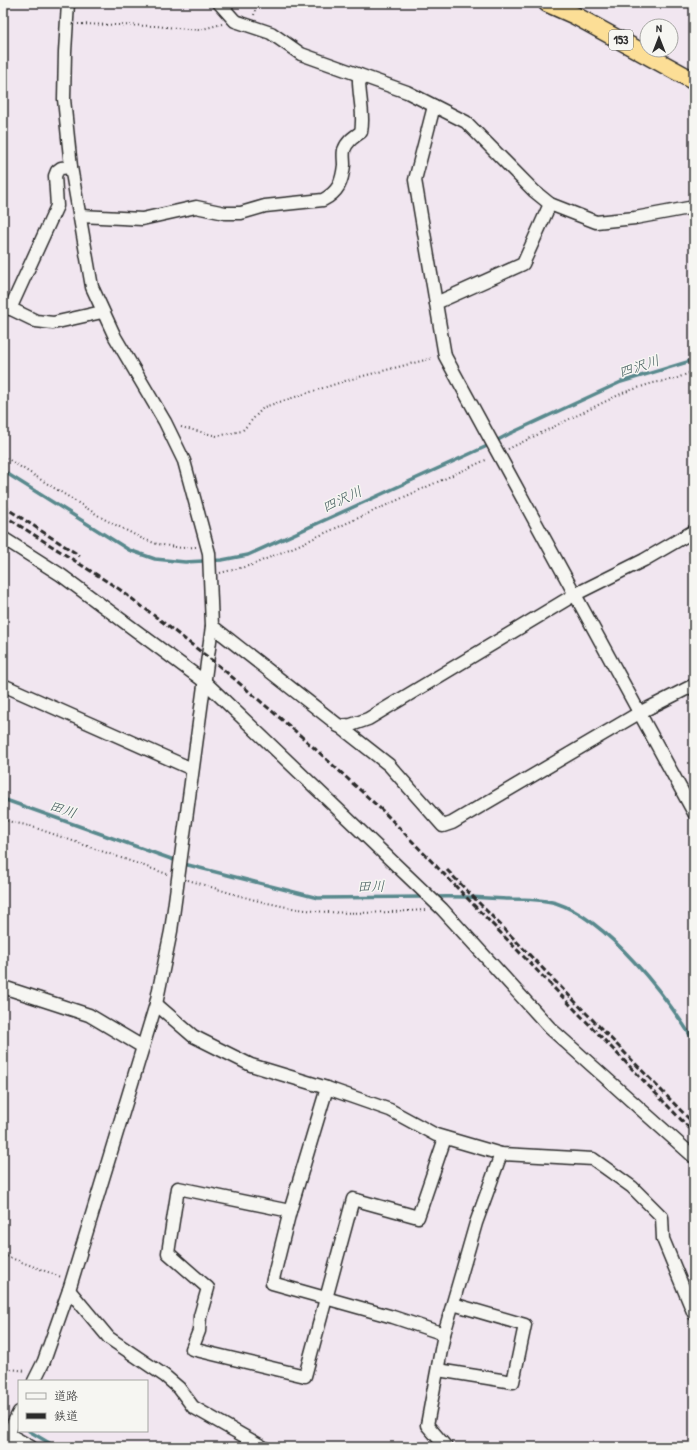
<svg xmlns="http://www.w3.org/2000/svg" width="697" height="1450" font-family="'Patrick Hand','Klee One',sans-serif">
  <style>
    .lines { fill: none; stroke-linecap: round; stroke-linejoin: round }
    .stream { stroke: #58898d; stroke-width: 3.5 }
    .minor-casing { stroke: #2b2b2b; stroke-width: 15 }
    .highway-casing { stroke: #2b2b2b; stroke-width: 20 }
    .path { stroke: #2b2b2b; stroke-width: 2; stroke-dasharray: 1 3; stroke-linecap: butt }
    .minor { stroke: #f6f6f2; stroke-width: 12 }
    .highway { stroke: #fcde96; stroke-width: 17 }
    .rail { stroke: #2b2b2b; stroke-width: 3; stroke-dasharray: 6 3; stroke-linecap: butt }
    .labels { text-anchor: middle; stroke-width: 3; stroke-linejoin: round; paint-order: stroke }
    .shield { fill: #f6f6f2; stroke: #686867; stroke-width: 1 }
    .shield-label { font-size: 12px; font-weight: bold; fill: #2b2b2b }
    .water-label { font-size: 14px; font-style: italic; fill: #425a5c; stroke: #f6f6f2 }
  </style>
  <rect width="100%" height="100%" fill="#f1e6f0"/>
  <filter id="ink" filterUnits="userSpaceOnUse"><feTurbulence type="fractalNoise" baseFrequency=".025" numOctaves="2"/><feDisplacementMap in="SourceGraphic" scale="8" xChannelSelector="R" yChannelSelector="G"/><feConvolveMatrix kernelMatrix="1 2 1 2 8 2 1 2 1" color-interpolation-filters="sRGB"/></filter>
  <g filter="url(#ink)">
    <g class="lines">
      <g class="stream">
        <path d="M3 471 129 550 155 559 185 562 222 560 248 555 485 447 509 434 621 382 694 360"/>
        <path d="M3 799 188 865 318 898 424 897"/>
        <path d="M434 897C459 896 485 898 510 899 525 899 541 899 556 903 608 920 666 996 694 1041"/>
        <path d="M29 1431 56 1447"/>
      </g>
      <defs>
        <g id="minor">
          <path d="M219 3 235 21 271 33 301 54 407 92 466 122 534 191 550 204 596 222 635 218 694 207"/>
          <path d="M434 106 415 180 445 356 694 813"/>
          <path d="M80 216 142 219 196 207 225 213H241L265 206 323 200C338 192 342 183 344 165 344 160 343 155 344 150 347 141 354 137 361 132 365 113 358 95 359 75"/>
          <path d="M436 303 523 264 550 204"/>
          <path d="M3 305 36 321 53 323 102 312"/>
          <path d="M10 309 57 206 55 176 57 171 61 168 71 167"/>
          <path d="M3 538 61 575 205 682 442 909 550 1028 694 1157"/>
          <path d="M212 626 389 765 443 826 452 823 639 713 694 685"/>
          <path d="M3 685 192 769"/>
          <path d="M338 726 351 725 368 719 574 595 644 560 694 531"/>
          <path d="M3 987 89 1015 143 1047"/>
          <path d="M156 1004 193 1036 251 1065 327 1088 390 1110 436 1135 501 1154 593 1159 632 1187 662 1217 663 1239 694 1314"/>
          <path d="M327 1088 290 1211 272 1283 393 1317 444 1334 476 1223 501 1154"/>
          <path d="M290 1211 178 1188 168 1253 208 1288 200 1316 199 1331 192 1349 305 1376 353 1199 418 1217 445 1138"/>
          <path d="M69 1290 109 1338 165 1376 179 1388 193 1407 263 1447"/>
          <path d="M444 1334 427 1425 446 1447"/>
          <path d="M438 1370 513 1382 525 1325 453 1304"/>
          <path d="M34 1381 44 1361 69 1290 156 1004 171 931 212 626 209 553 184 461 165 422 115 337 92 287 71 167 64 99 65 52 68 3"/>
          <path d="M8 1434 31 1447"/>
          <path d="M3 1444 19 1412"/>
        </g>
        <path id="highway" d="M547 3 574 15 694 81"/>
      </defs>
      <use href="#minor" class="minor-casing"/>
      <use href="#highway" class="highway-casing"/>
      <g class="path">
        <path d="M254 15 257 3"/>
        <path d="M78 24 155 26 199 30 222 24"/>
        <path d="M181 427 217 436 242 431 264 407 348 380 433 358"/>
        <path d="M508 449 625 392 653 383 675 379 694 371"/>
        <path d="M3 456 104 519 141 538 157 544 182 548 196 547"/>
        <path d="M220 573 252 565 301 544 488 459"/>
        <path d="M3 820 30 826 167 874"/>
        <path d="M188 880C218 889 247 899 277 905 325 916 377 913 426 910"/>
        <path d="M3 1255 61 1277"/>
        <path d="M3 1368 26 1371"/>
      </g>
      <use href="#minor" class="minor"/>
      <use href="#highway" class="highway"/>
      <g class="rail">
        <path d="M3 506 80 556"/>
        <path d="M3 515 119 589 160 620 218 665 301 736 383 811 694 1133"/>
        <path d="M447 870 694 1124"/>
      </g>
    </g>
  </g>
  <g class="labels">
    <rect class="shield" x="609" y="30" width="24" height="20" rx="3"/>
    <g class="shield-label">
      <text x="621" y="44">153</text>
    </g>
    <g class="water-label">
      <text transform="translate(639 366) rotate(-18)" y="5">四沢川</text>
      <text transform="translate(342 499) rotate(-25)" y="5">四沢川</text>
      <text transform="translate(63 809) rotate(19)" y="5">田川</text>
      <text transform="translate(371 886) rotate(-1)" y="5">田川</text>
    </g>
  </g>
  <rect width="697" height="1450" fill="none" stroke="#f6f6f2" stroke-width="16"/>
  <rect x="8" y="8" width="681" height="1434" fill="none" stroke="#2b2b2b" stroke-width="1.5" filter="url(#ink)"/>
  <rect x="18" y="1380" width="130" height="52" fill="#f6f6f2" stroke="#a5a5a2"/>
  <rect x="26" y="1393" width="20" height="6" fill="#f6f6f2" stroke="#a5a5a2"/>
  <text x="54" y="1400" font-size="12" fill="#2b2b2b">道路</text>
  <rect x="26" y="1413" width="20" height="6" fill="#2b2b2b" stroke="#a5a5a2"/>
  <text x="54" y="1420" font-size="12" fill="#2b2b2b">鉄道</text>
  <g transform="translate(659 38)"><circle r="19" fill="#f6f6f2" stroke="#a5a5a2"/>
  <path d="M0-3L7 15L0 10L-7 15Z" fill="#2b2b2b"/>
  <text y="-6" font-size="11" font-weight="bold" text-anchor="middle" fill="#2b2b2b">N</text>
  </g>
</svg>
